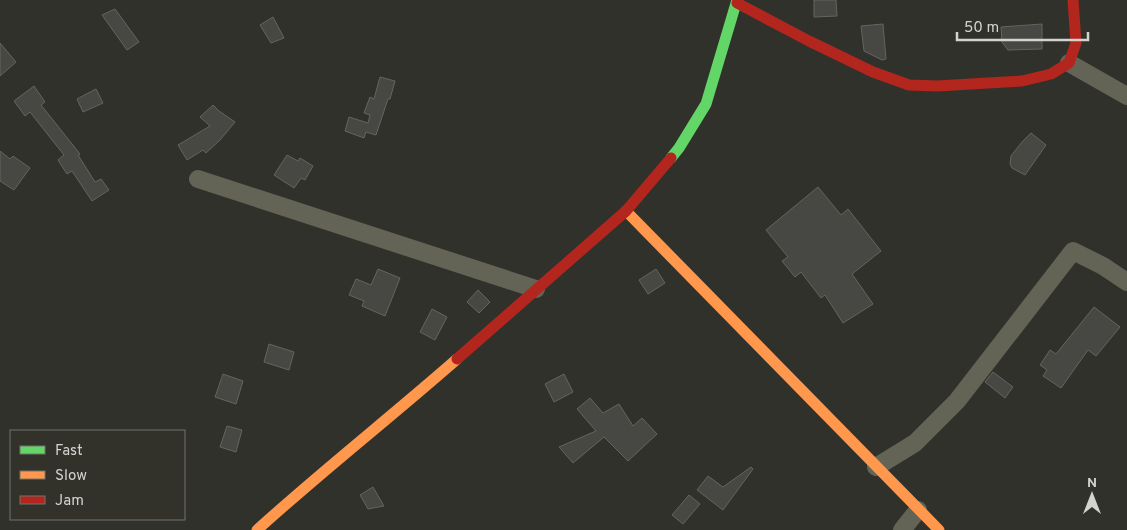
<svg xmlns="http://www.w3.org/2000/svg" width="1127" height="530" font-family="Overpass,sans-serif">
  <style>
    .building { fill: #474743; stroke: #646460 }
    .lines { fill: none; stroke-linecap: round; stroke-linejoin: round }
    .street { stroke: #636356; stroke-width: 18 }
    .fast { stroke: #63d668; stroke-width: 11 }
    .slow { stroke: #ff974d; stroke-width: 11 }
    .jam { stroke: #b3261e; stroke-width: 11 }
  </style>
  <rect width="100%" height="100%" fill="#31312c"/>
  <g class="building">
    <path d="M814 0H836L837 16 814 17Z"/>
    <path d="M115 9 139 42 127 50 102 15Z"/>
    <path d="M273 17 284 38 271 43 260 25Z"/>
    <path d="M883 24 886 59 882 60 864 51 861 26Z"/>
    <path d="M1042 24V49L1008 50 1002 42 1001 27Z"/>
    <path d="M0 43 16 62 0 76Z"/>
    <path d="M380 77 395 81 390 99H388L376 135 366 132 364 138 345 131 349 117 368 123 370 115 364 113 370 97 374 99Z"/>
    <path d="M34 86 45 102 41 105 80 154 78 155 95 182 101 179 109 190 92 201 72 171 67 174 58 160 64 155 30 112 25 116 14 101Z"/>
    <path d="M96 89 103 103 83 112 77 99Z"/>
    <path d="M213 105 219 111 235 122 220 140 206 153 203 150 187 160 178 145 210 126 200 117Z"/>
    <path d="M1031 133 1046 145 1025 175 1012 168 1010 164 1011 156 1022 142Z"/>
    <path d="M0 151 10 159 13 156 30 168 14 190 0 181Z"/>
    <path d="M287 155 298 161 300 158 313 166 305 180 301 178 294 188 274 175Z"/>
    <path d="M818 187 841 215 848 209 881 251 852 274 873 304 843 323 825 295 821 298 801 272 795 277 782 261 788 257 766 230Z"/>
    <path d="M378 269 400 278 385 316 362 306 364 301 349 295 356 279 371 285Z"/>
    <path d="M656 269 665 283 648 294 639 280Z"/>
    <path d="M478 290 490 302 479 313 467 302Z"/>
    <path d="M1094 307 1120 327 1096 356 1088 350 1061 388 1043 376 1047 370 1040 365 1050 350 1056 354Z"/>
    <path d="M432 309 447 317 435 340 420 332Z"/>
    <path d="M269 344 294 352 289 370 264 362Z"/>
    <path d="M993 372 1013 387 1005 398 985 382Z"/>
    <path d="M223 374 243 381 236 404 215 397Z"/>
    <path d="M564 374 573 392 554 402 545 384Z"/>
    <path d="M590 398 603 413 619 404 633 426 642 418 657 434 628 461 604 437 573 463 559 447 596 431 577 409Z"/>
    <path d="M227 426 242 430 236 452 220 447Z"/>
    <path d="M751 467 753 469 723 510 697 490 708 476 723 487Z"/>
    <path d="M373 487 384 506 368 509 360 495Z"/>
    <path d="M689 495 700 504 683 524 672 515Z"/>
  </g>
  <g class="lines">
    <g class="street">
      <path d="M1069 63 1127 96"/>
      <path d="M198 179 536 289"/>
      <path d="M876 467 915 443 957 401 1073 251 1103 266 1127 282"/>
      <path d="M902 530 918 510"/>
    </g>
    <path class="fast" d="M671 158 679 148 706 104 737 0"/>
    <g class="slow">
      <path d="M626 211 939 530"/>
      <path d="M257 530C322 471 391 417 457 359"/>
    </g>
    <g class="jam">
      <path d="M737 3 809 41 873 72 909 85 937 86 1022 81 1051 74 1069 63 1076 43 1073 0"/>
      <path d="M457 359 626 211 671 158"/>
    </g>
  </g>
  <rect x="10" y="430" width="175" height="90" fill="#32322b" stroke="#72736d"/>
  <rect x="20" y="446" width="25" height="8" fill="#63d668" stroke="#72736d"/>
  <text x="55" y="455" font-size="15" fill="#d3d4cf">Fast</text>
  <rect x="20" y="471" width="25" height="8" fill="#ff974d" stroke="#72736d"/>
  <text x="55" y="480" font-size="15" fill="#d3d4cf">Slow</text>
  <rect x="20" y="496" width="25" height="8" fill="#b3261e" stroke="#72736d"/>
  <text x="55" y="505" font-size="15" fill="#d3d4cf">Jam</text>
  <g transform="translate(1092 495)" stroke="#32322b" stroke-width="4" paint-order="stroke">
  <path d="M0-4L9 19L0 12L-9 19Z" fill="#d3d4cf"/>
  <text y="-8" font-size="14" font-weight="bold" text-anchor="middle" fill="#d3d4cf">N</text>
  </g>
  <path d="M957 32v8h131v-8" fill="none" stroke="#d3d4cf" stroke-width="2.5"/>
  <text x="964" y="32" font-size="15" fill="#d3d4cf" stroke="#32322b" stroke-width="4" paint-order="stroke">50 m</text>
</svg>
